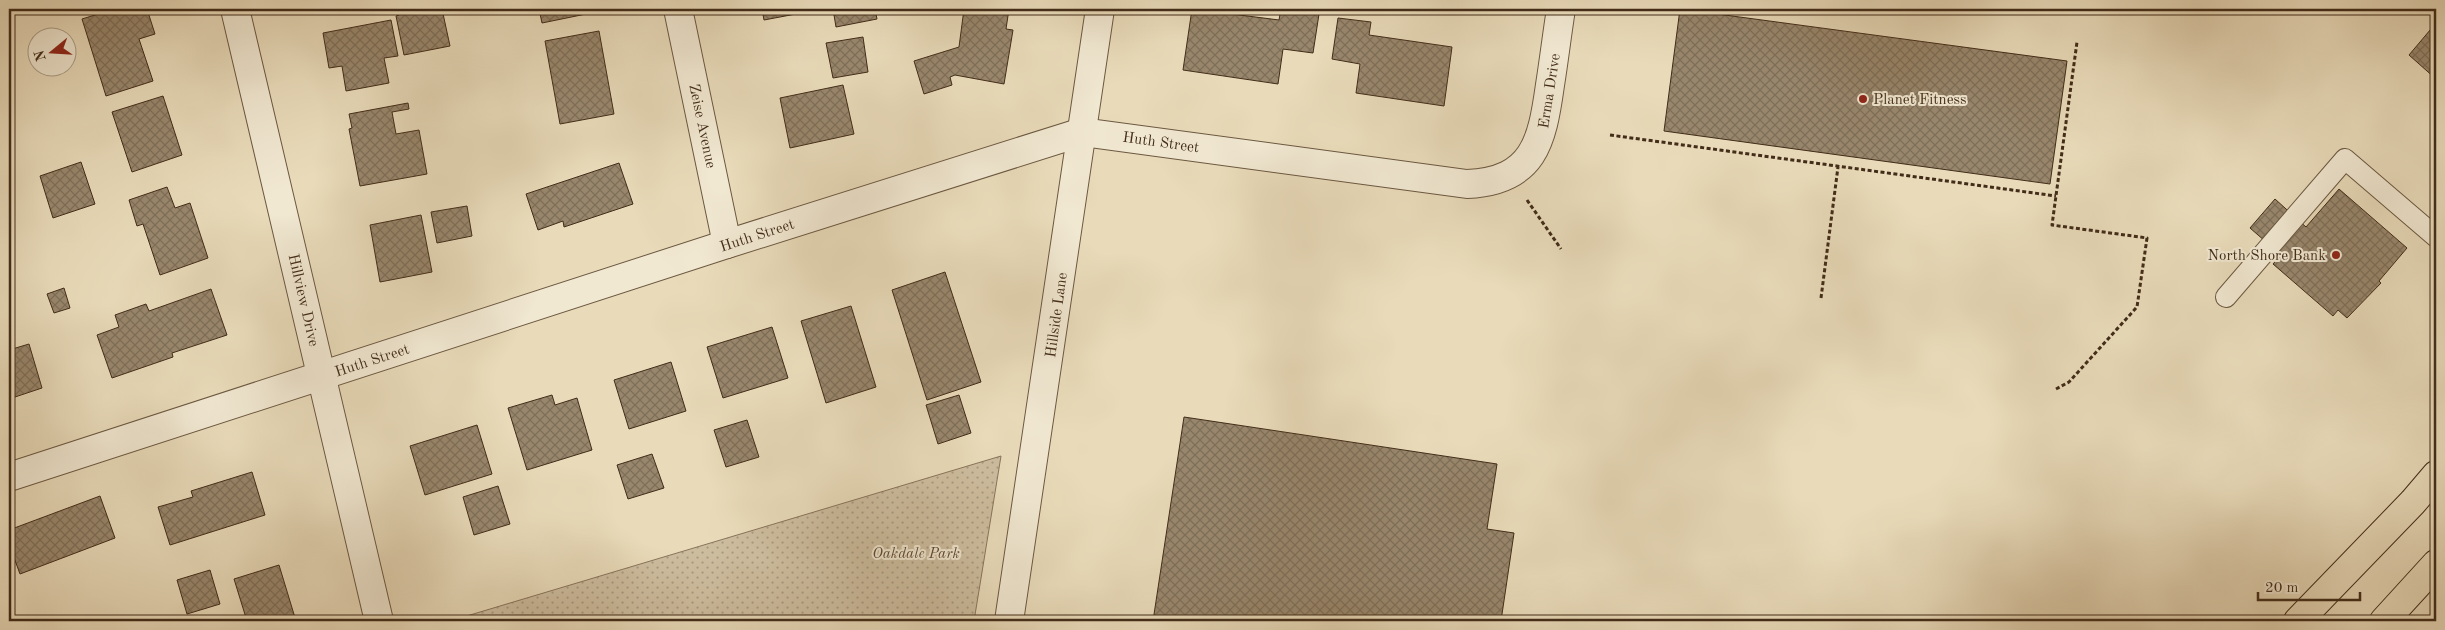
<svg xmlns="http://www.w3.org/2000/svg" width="2445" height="630" font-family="'Old Standard TT',serif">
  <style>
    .park { fill: url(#park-dots); stroke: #88745c }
    .building { fill: url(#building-cross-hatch); stroke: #422c19 }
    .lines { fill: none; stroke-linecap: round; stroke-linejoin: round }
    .service-casing { stroke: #6c5841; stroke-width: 22 }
    .minor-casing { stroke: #6c5841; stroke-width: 30 }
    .primary-casing { stroke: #422c19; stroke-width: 30 }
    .path { stroke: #422c19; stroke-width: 3; stroke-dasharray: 4 2.5; stroke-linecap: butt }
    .service { stroke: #f1e8d2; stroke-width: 20 }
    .minor { stroke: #f1e8d2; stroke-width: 28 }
    .primary { stroke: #e9dbba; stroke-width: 28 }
    .poi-dot { fill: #8f2418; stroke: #f1e8d2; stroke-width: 2 }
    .labels { text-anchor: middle; stroke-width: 4; stroke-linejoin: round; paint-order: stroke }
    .street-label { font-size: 15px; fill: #422c19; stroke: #f1e8d2 }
    .poi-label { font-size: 15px; fill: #422c19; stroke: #f1e8d2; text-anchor: start }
    .park-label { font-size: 15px; font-style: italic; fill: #5e4934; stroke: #f1e8d2 }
  </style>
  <defs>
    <pattern id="park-dots" width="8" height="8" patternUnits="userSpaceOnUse" patternTransform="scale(1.25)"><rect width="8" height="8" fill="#cdbd9f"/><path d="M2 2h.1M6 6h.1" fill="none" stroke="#a89a81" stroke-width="1.8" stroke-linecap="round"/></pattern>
    <pattern id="building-cross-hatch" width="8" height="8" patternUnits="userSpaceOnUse" patternTransform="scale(1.25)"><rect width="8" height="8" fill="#99876d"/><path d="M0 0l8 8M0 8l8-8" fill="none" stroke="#7e6f59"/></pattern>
  </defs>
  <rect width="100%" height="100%" fill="#e9dbba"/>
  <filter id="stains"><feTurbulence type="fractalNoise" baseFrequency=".004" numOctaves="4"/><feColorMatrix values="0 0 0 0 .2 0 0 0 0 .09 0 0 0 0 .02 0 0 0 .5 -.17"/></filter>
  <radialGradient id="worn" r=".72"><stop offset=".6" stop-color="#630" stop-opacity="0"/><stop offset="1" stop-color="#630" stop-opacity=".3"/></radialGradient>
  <path class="park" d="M1001 456 974 621H450Z"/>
  <g class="building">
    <path d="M114 9H147L155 34 139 39 153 81 106 96 82 19Z"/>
    <path d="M398 9H442L450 46 404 55 396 16 399 15Z"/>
    <path d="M539 9H590L591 13 542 23Z"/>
    <path d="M762 9H816L817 10 764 20Z"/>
    <path d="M833 9H875L877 19 836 27Z"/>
    <path d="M964 9H1009L1006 29 1013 30 1004 84 955 75 950 77 952 85 924 94 914 61 959 47Z"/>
    <path d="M1192 9 1279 20 1281 9 1319 14 1313 53 1283 49 1278 84 1183 70Z"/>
    <path d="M1425 9H1465L1464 14Z"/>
    <path d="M1680 9 2067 61 2050 184 1664 131Z"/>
    <path d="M1338 18 1371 22 1369 35 1452 47 1444 106 1356 93 1360 64 1332 59Z"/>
    <path d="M391 20 398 56 384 58 389 83 346 91 342 66 329 68 323 33Z"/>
    <path d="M2436 23V79L2409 55Z"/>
    <path d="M599 31 614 114 560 124 545 41Z"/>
    <path d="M863 37 868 72 833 78 826 43Z"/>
    <path d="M843 85 854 134 790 148 780 98Z"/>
    <path d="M163 96 182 155 132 172 112 112Z"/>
    <path d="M408 103 409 109 392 112 396 134 419 130 427 174 360 186 349 129 352 128 349 114Z"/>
    <path d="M81 162 95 204 53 218 40 176Z"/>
    <path d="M619 163 633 204 564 227 563 221 538 230 526 194Z"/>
    <path d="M167 187 175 208 190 203 208 258 160 275 143 224 137 226 129 200Z"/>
    <path d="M2339 189 2407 248 2379 281 2381 283 2347 318 2338 310 2333 316 2273 264 2281 255 2250 228 2275 199 2306 227Z"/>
    <path d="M467 206 472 236 437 243 431 212Z"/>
    <path d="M421 215 432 272 380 282 370 225Z"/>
    <path d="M945 272 981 382 927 400 892 290Z"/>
    <path d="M64 288 70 308 54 313 47 294Z"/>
    <path d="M211 289 227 335 172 353 173 357 112 378 97 335 119 327 115 315 146 304 149 311Z"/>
    <path d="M851 306 876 387 826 403 801 321Z"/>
    <path d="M772 327 788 378 723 398 707 347Z"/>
    <path d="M29 344 42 388 9 399V350Z"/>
    <path d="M671 362 686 411 629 429 614 380Z"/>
    <path d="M552 395 555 405 577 398 592 450 527 470 508 408Z"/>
    <path d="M959 395 971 433 938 444 926 405Z"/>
    <path d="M1184 417 1497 464 1487 529 1514 533 1501 621H1153Z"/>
    <path d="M747 420 759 457 726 467 714 430Z"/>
    <path d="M477 425 492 474 425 495 410 446Z"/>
    <path d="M652 454 664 488 628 499 617 465Z"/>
    <path d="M252 472 265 515 170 545 158 507 193 497 191 491Z"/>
    <path d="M498 486 510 524 474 535 463 497Z"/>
    <path d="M100 496 115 538 20 574 9 544V530Z"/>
    <path d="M279 565 296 621H247L234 579Z"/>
    <path d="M210 570 220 604 187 614 177 580Z"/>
  </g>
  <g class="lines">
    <defs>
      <path id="service" d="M2226 297 2345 159 2436 237"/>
      <g id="minor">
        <path d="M235 9 379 621"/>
        <path d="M678 9 727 244"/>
        <path d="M9 477 727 244 1082 132 1467 184C1534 181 1542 142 1550 85 1554 60 1557 34 1561 9"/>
        <path d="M1009 621 1100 9"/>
      </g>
      <g id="primary">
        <path d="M2298 621 2413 502 2436 475"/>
        <path d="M2384 621 2436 564"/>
      </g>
    </defs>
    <use href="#service" class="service-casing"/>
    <use href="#minor" class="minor-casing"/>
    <use href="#primary" class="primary-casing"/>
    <g class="path">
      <path d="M1610 135 2056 196"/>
      <path d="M1527 200 1561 249"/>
      <path d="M1821 298 1838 167"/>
      <path d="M2056 389 2069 382 2137 307 2147 238 2052 225 2077 42"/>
    </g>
    <use href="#service" class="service"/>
    <use href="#minor" class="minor"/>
    <use href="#primary" class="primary"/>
  </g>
  <g class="poi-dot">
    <circle cx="1863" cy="99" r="5"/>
    <circle cx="2336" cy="255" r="5"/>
  </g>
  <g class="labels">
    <g class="street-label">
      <text transform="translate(1549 91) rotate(-81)" y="5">Erma Drive</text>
      <text transform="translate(703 126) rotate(78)" y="5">Zeise Avenue</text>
      <text transform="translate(1161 142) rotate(8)" y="5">Huth Street</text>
      <text transform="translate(757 235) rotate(-18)" y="5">Huth Street</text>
      <text transform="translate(304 300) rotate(77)" y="5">Hillview Drive</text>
      <text transform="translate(1056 315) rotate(-82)" y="5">Hillside Lane</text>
      <text transform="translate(372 360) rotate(-18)" y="5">Huth Street</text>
    </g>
    <g class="poi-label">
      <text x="1873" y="104">Planet Fitness</text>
      <text x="2326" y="260" text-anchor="end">North Shore Bank</text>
    </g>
    <g class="park-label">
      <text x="916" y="558">Oakdale Park</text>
    </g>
  </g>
  <rect width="2445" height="630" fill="none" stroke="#e9dbba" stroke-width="30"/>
  <rect x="10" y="10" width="2425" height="610" fill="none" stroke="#422c19" stroke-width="2.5"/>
  <rect x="15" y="15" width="2415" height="600" fill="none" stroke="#422c19"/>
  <g transform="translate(52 52) rotate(252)"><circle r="24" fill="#f1e8d2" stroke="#ab9d88"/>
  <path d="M0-4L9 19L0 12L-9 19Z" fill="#8f2418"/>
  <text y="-8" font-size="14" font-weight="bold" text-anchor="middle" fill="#422c19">N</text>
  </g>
  <path d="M2258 592v8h102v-8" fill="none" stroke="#422c19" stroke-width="2.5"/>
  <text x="2265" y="592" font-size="15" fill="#422c19" stroke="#f1e8d2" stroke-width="4" paint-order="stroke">20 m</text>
  <rect width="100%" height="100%" filter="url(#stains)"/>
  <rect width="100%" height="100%" fill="url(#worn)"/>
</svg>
